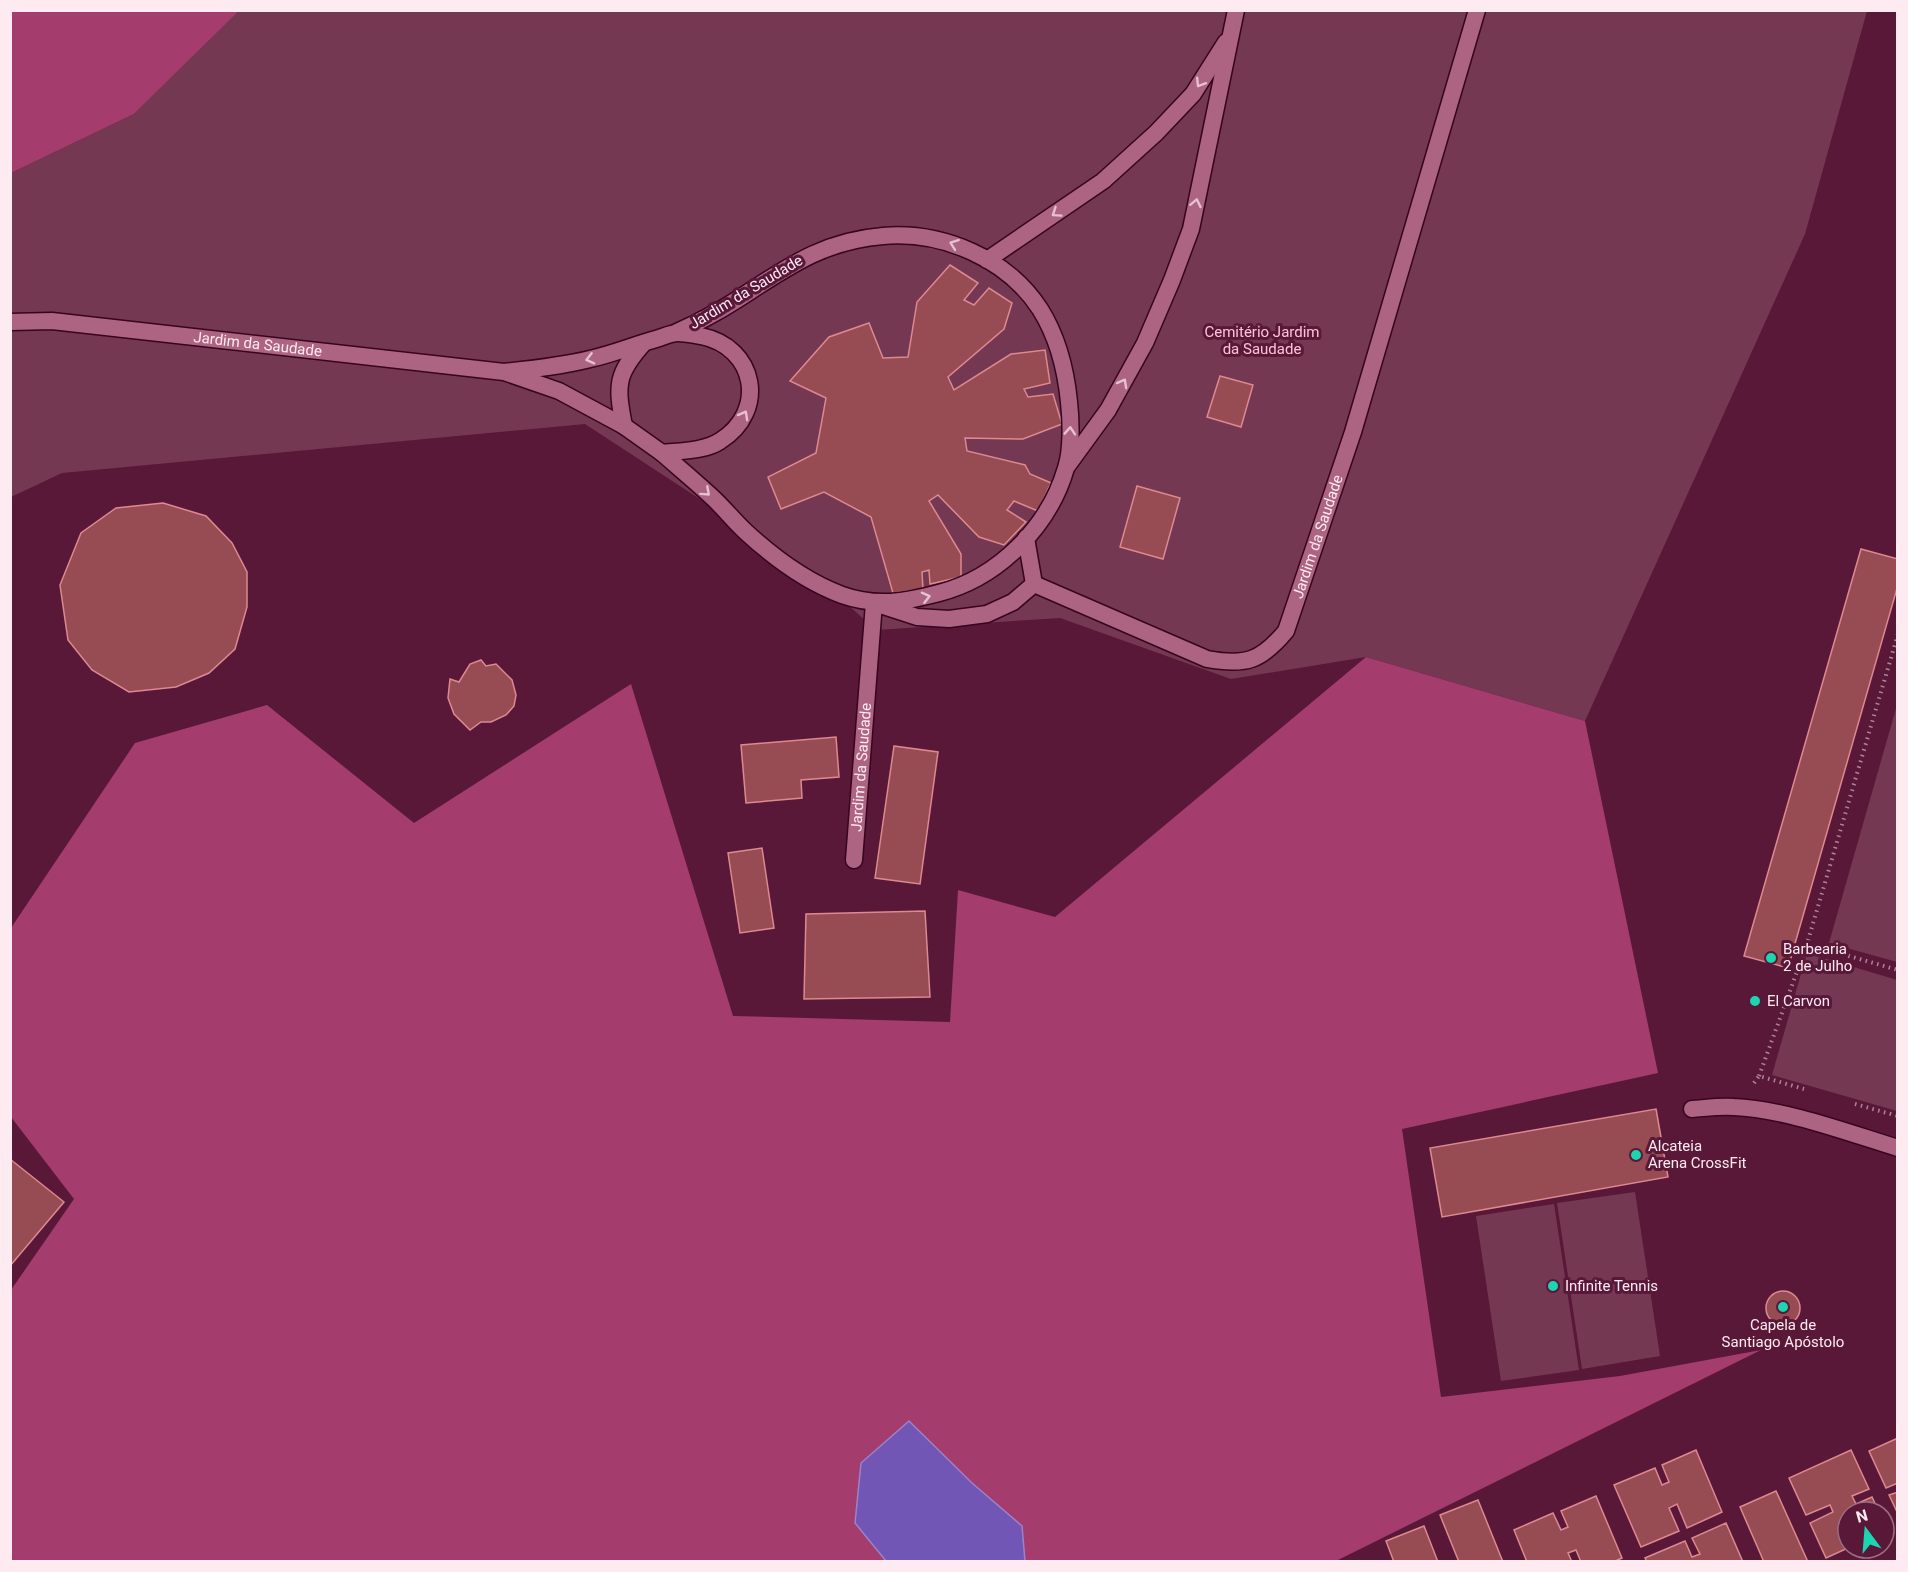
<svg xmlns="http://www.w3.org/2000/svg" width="1908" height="1572" font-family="Roboto,sans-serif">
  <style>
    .green { fill: #743852 }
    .forest { fill: #a43c6d }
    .water { fill: #7256b6; stroke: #9c83c8; stroke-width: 1.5 }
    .building { fill: #974b53; stroke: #dd8990; stroke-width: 1.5 }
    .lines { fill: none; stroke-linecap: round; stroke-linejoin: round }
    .lane-casing { stroke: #37051f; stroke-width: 19 }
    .path { stroke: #ae8598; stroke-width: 4; stroke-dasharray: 1.5 4.5; stroke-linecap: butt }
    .lane { stroke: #ad6382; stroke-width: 16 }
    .oneway { stroke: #e5c2d0 }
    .poi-dot { fill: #1cd5b1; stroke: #5a1838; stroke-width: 2 }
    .labels { text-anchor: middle; stroke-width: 6; stroke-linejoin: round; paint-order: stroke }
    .street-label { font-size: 15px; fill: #fdebf1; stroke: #5a1838 }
    .park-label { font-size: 15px; fill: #fcc3d8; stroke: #5a1838 }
    .poi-label { font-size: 15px; fill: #fdebf1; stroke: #5a1838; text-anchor: start }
  </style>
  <rect width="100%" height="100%" fill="#5a1838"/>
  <g class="green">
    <path d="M239 11H1867L1805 234 1585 721 1366 657 1231 679 1060 618 876 630 810 571 585 424 62 473 11 497V173L134 114Z"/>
    <path d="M1897 705 1898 962H1897L1829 943Z"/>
    <path d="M1807 953 1897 980V1111L1772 1075Z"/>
    <path d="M1635 1192 1660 1356 1582 1369 1557 1203Z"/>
    <path d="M1554 1204 1579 1370 1501 1381 1476 1216Z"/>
  </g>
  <g class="forest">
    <path d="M11 10H239V11L134 114 11 173Z"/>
    <path d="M1366 657 1585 721 1658 1073 1402 1129 1441 1397 1620 1376 1761 1350 1336 1561H11V1290L74 1199 11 1117V928L135 743 267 705 414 823 631 684 733 1016 950 1022 958 890 1055 917Z"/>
  </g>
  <path class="water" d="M909 1421 972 1483 1022 1526 1025 1561H886L855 1523 861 1463Z"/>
  <g class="building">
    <path d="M950 265 978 283 964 300 974 305 989 288 1012 303 1004 329 948 377 954 390 1011 354 1045 350 1050 383 1024 389 1028 397 1053 394 1062 424 1023 439 965 438 967 451 1025 465 1030 474 1051 483 1038 511 1014 501 1007 510 1026 522 1004 545 979 537 938 495 929 501 961 554V577L930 584 929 570 922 572 923 589 893 593 871 517 824 492 781 509 768 477 816 453 826 398 790 381 829 337 869 323 883 358 908 357 917 302Z"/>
    <path d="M1220 376 1253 385 1241 427 1207 417Z"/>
    <path d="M1137 486 1180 498 1163 559 1120 547Z"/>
    <path d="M163 503 206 516 232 543 247 572V607L235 649 209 673 176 687 129 692 92 670 68 640 60 585 81 533 116 508Z"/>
    <path d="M1861 549 1898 559V585L1788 968 1744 956Z"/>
    <path d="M481 660 486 666 496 664 512 680 516 695 514 706 506 715 491 722H481L470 730 454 714 448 698 450 679 459 682 470 664Z"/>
    <path d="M836 737 839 777 801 780 802 798 746 803 741 745Z"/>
    <path d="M894 746 938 752 920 884 875 878Z"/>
    <path d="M762 848 774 928 740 933 728 853Z"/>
    <path d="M925 911 930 997 804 999 806 914Z"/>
    <path d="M1656 1109 1668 1177 1442 1217 1430 1148Z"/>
    <path d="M10 1159 64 1202 10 1266Z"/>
    <circle cx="1783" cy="1308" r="17"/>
    <path d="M1898 1438V1483L1886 1488 1869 1451Z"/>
    <path d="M1696 1450 1722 1512 1687 1528 1677 1504 1669 1508 1679 1531 1641 1547 1614 1485 1655 1468 1662 1485 1669 1482 1662 1465Z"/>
    <path d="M1851 1450 1869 1489 1852 1496 1856 1504 1872 1497 1879 1512H1848V1548L1826 1558 1810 1523 1833 1512 1830 1505 1806 1515 1789 1478Z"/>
    <path d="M1776 1491 1808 1562H1764L1740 1507Z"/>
    <path d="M1898 1492V1514L1889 1495Z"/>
    <path d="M1596 1496 1622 1558 1613 1562H1581L1576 1550 1568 1553 1572 1562H1527L1514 1530 1553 1513 1561 1530 1568 1527 1561 1511Z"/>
    <path d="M1478 1500 1503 1562H1459L1440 1515Z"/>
    <path d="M1726 1523 1743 1562H1647L1645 1558 1685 1541 1692 1557 1700 1554 1692 1538Z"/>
    <path d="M1424 1526 1438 1562H1394L1386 1541Z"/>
  </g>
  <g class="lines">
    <defs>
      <g id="lane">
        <path d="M987 260 1103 181 1156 133 1193 94 1226 42"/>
        <path id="s1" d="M10 322 52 321 504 372C533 369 562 366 590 359 613 354 634 345 656 339 663 337 671 333 678 333 685 333 694 335 701 336 756 347 768 411 720 441 705 451 680 451 662 453L624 426 559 391 504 372"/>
        <path d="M624 426C616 385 616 374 644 343"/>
        <path d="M662 453C679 468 696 482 712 497 724 508 734 521 746 532 773 557 807 582 842 595 876 607 905 602 939 593 998 578 1049 527 1066 468 1072 450 1071 420 1069 402 1066 371 1057 336 1040 309 1007 258 942 231 883 236 821 241 785 269 735 301 716 313 697 323 677 332"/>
        <path d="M1068 465 1108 410 1145 343 1172 280 1191 229 1236 10"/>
        <path d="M1026 538 1034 584"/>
        <path id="s2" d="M1034 584 1207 659C1246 666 1261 661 1286 631L1353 432 1477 10"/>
        <path id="s3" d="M854 860 874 603 917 617 949 619 987 614 1013 602 1034 584"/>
        <path d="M1692 1109C1706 1108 1720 1106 1734 1107 1785 1109 1849 1133 1898 1148"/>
      </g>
    </defs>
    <use href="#lane" class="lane-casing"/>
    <g class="path">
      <path d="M1898 634 1807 944 1898 970"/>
      <path d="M1759 1076 1807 944"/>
      <path d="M1754 1083 1759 1076 1804 1089"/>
      <path d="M1855 1104 1898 1116"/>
    </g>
    <use href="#lane" class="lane"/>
  </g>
  <defs><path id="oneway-chevron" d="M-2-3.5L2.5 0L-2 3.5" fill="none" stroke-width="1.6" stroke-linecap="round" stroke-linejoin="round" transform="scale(1.5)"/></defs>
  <g class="oneway">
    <use href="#oneway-chevron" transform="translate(1200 83) rotate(122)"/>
    <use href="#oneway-chevron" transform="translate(1196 203) rotate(-78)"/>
    <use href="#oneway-chevron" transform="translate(1056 213) rotate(146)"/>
    <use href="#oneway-chevron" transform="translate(954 244) rotate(-160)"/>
    <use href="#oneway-chevron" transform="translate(590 359) rotate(166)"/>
    <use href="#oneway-chevron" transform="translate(1123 383) rotate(-61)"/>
    <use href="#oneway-chevron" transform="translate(744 415) rotate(-61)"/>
    <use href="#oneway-chevron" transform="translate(1070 431) rotate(-86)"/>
    <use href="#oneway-chevron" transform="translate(706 492) rotate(42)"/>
    <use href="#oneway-chevron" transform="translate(926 597) rotate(-14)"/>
  </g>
  <g class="poi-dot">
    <circle cx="1771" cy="958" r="6"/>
    <circle cx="1755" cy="1001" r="6"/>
    <circle cx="1636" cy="1155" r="6"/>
    <circle cx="1553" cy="1286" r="6"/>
    <circle cx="1783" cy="1307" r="6"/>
  </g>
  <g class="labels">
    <g class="street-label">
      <text transform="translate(746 292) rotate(-31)" y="5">Jardim da Saudade</text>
      <text dy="5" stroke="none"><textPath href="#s1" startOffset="249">Jardim da Saudade</textPath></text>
      <text dy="5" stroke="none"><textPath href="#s2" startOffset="378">Jardim da Saudade</textPath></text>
      <text dy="5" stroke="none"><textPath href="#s3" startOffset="93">Jardim da Saudade</textPath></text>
    </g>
    <g class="park-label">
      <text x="1262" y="337">Cemitério Jardim<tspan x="1262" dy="17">da Saudade</tspan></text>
    </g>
    <g class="poi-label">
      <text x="1783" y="954">Barbearia<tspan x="1783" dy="17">2 de Julho</tspan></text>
      <text x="1767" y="1006">El Carvon</text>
      <text x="1648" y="1151">Alcateia<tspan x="1648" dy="17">Arena CrossFit</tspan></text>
      <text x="1565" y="1291">Infinite Tennis</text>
      <text x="1783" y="1330" text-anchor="middle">Capela de<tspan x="1783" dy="17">Santiago Apóstolo</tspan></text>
    </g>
  </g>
  <rect width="1908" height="1572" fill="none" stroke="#fdebf1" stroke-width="24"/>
  <g transform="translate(1866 1530) rotate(344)"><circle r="28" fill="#5a1838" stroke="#9b6c82" stroke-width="1.5"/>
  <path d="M0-4.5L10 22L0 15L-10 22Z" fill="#1cd5b1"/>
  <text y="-9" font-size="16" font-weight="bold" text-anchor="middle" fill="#fdebf1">N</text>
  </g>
</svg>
